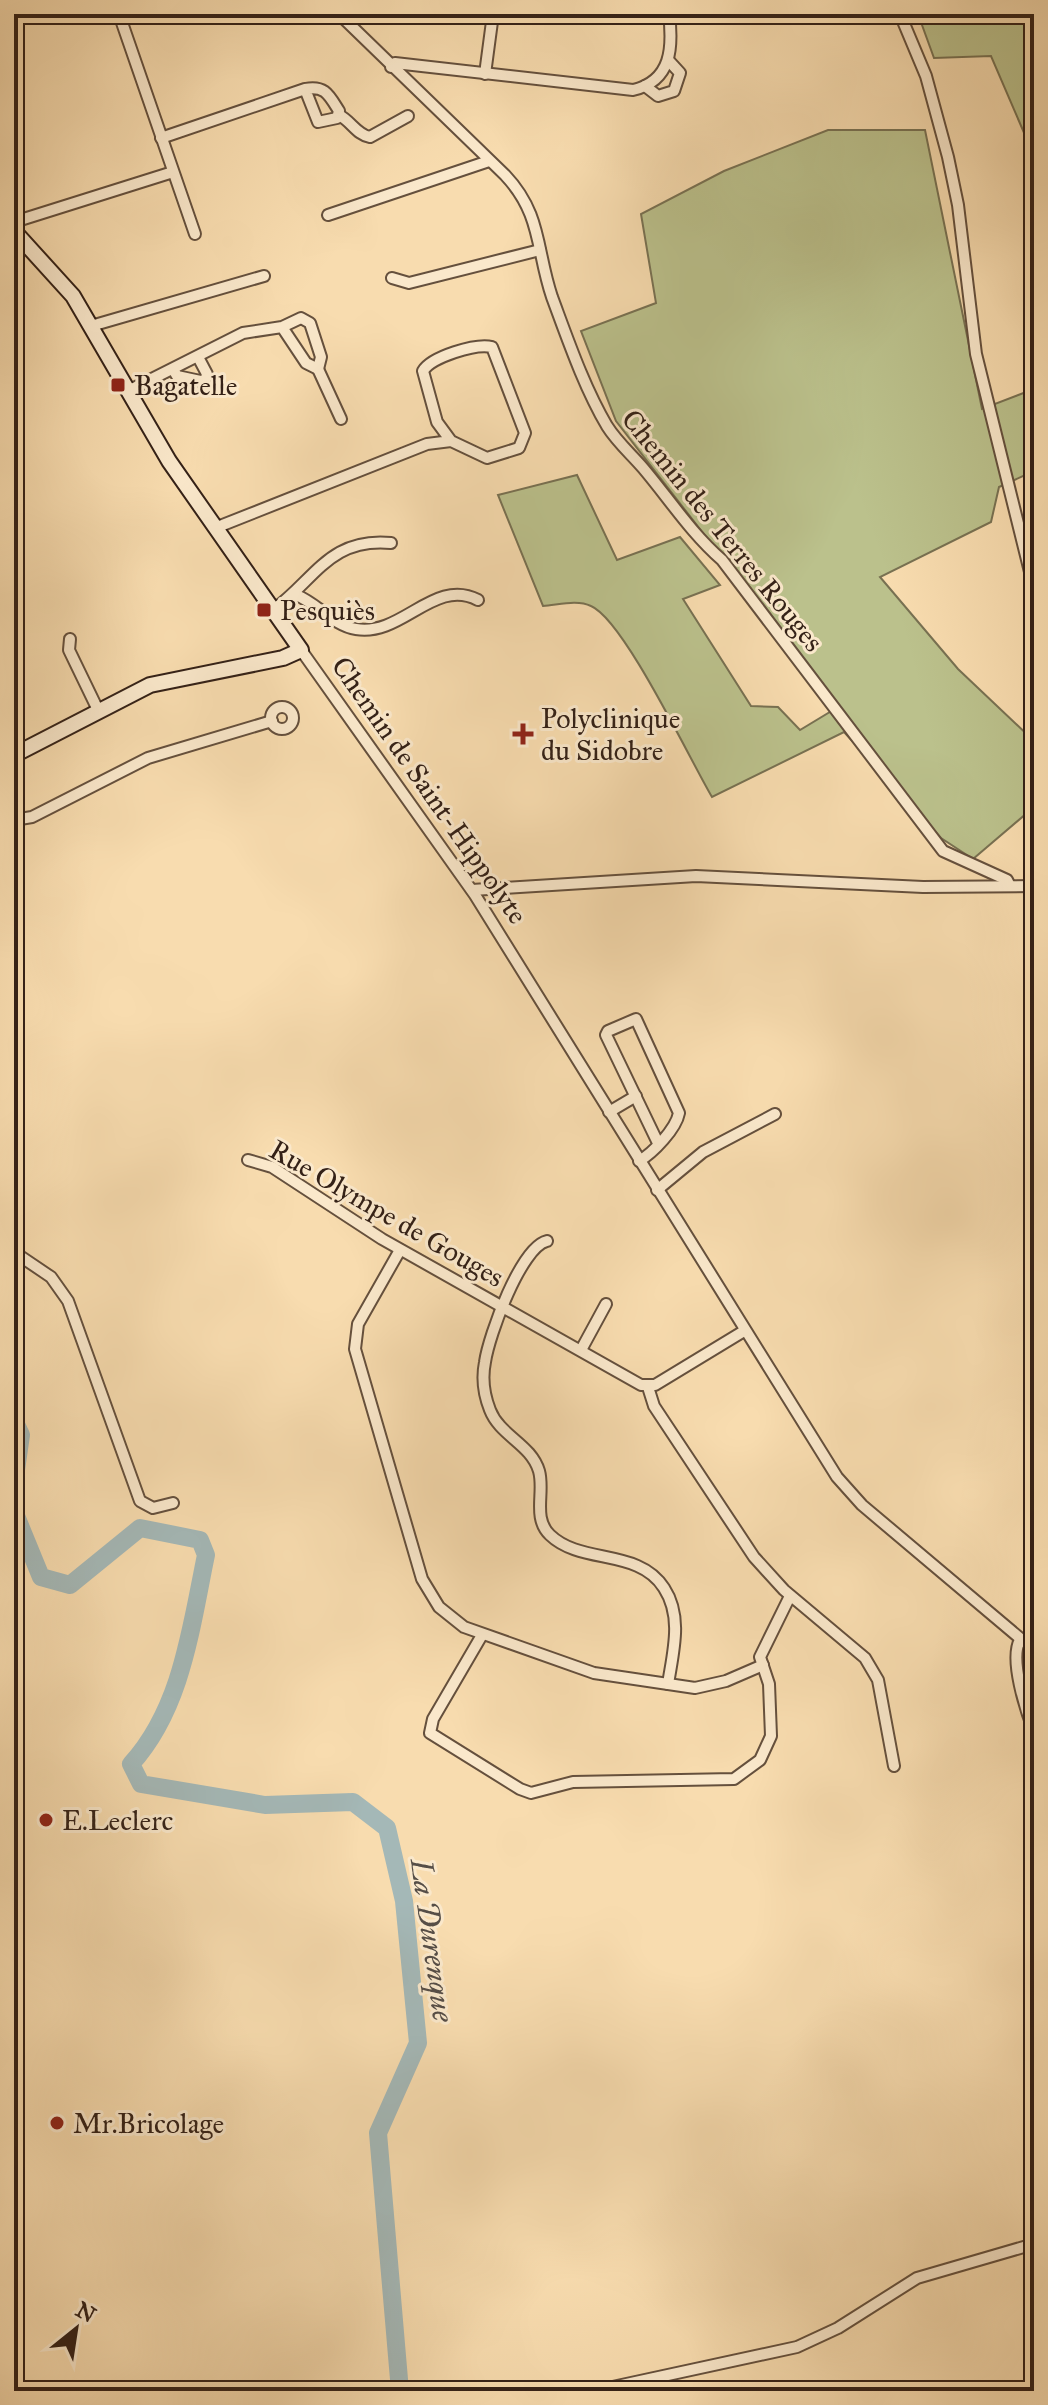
<svg xmlns="http://www.w3.org/2000/svg" width="1048" height="2405" font-family="'IM FELL Great Primer',serif">
  <style>
    .green { fill: #bbc18c; stroke: #787152; stroke-width: 2 }
    .lines { fill: none; stroke-linecap: round; stroke-linejoin: round }
    .river { stroke: #a4b8b7; stroke-width: 18 }
    .street-casing { stroke: #65503d; stroke-width: 14 }
    .secondary-casing { stroke: #342117; stroke-width: 18 }
    .street { stroke: #fae8cb; stroke-width: 10 }
    .secondary { stroke: #fae8cb; stroke-width: 14 }
    .poi-dot { fill: #8f2418; stroke: #fae8cb; stroke-width: 3 }
    .labels { text-anchor: middle; stroke-width: 6; stroke-linejoin: round; paint-order: stroke }
    .poi-label { font-size: 28px; fill: #342117; stroke: #fae8cb; text-anchor: start }
    .street-label { font-size: 28px; fill: #342117; stroke: #fae8cb }
    .water-label { font-size: 30px; font-style: italic; fill: #564e47; stroke: #fae8cb }
  </style>
  <rect width="100%" height="100%" fill="#f8dcaf"/>
  <filter id="stains"><feTurbulence type="fractalNoise" baseFrequency=".0025" numOctaves="4"/><feColorMatrix values="0 0 0 0 .2 0 0 0 0 .09 0 0 0 0 .02 0 0 0 .5 -.17"/></filter>
  <radialGradient id="worn" r=".72"><stop offset=".6" stop-color="#630" stop-opacity="0"/><stop offset="1" stop-color="#630" stop-opacity=".3"/></radialGradient>
  <g class="green">
    <path d="M918 14H1034V156L991 56 934 58Z"/>
    <path d="M828 130H925L982 409 1034 389V471L999 487 991 522 880 577 958 669 1034 741V807L973 859 941 838 844 732 712 797C690 760 624 620 591 606 577 599 558 605 543 606L498 495 577 475 617 560 680 537 720 585 683 599 751 706 778 707 800 730 838 707 616 421 581 331 656 303 641 214 724 171Z"/>
  </g>
  <g class="lines">
    <g class="river">
      <path d="M14 1420 21 1435 14 1484"/>
      <path d="M14 1511 41 1577 70 1585 140 1528 200 1540 206 1555C191 1627 182 1708 131 1764L141 1784 265 1805 353 1802 387 1828 404 1901 418 2043 378 2133 400 2391"/>
    </g>
    <defs>
      <g id="street">
        <path d="M119 14 195 234"/>
        <path d="M339 14 505 175C542 214 536 250 552 297 568 340 584 387 607 426 617 442 631 454 643 468 670 500 691 533 722 560L943 851 1007 880 1010 886"/>
        <path d="M900 14 926 76 948 157 958 205 976 354 1034 588"/>
        <path d="M391 67 395 63 633 90C672 81 673 47 669 14"/>
        <path d="M485 74 493 14"/>
        <path d="M645 86 658 96 674 91 680 73 669 61"/>
        <path d="M339 115C351 121 357 135 370 137L408 116"/>
        <path d="M161 138 305 89 318 122 337 118 339 111C329 95 325 85 305 89"/>
        <path d="M328 215 489 161"/>
        <path d="M14 222 173 172"/>
        <path d="M392 278 409 283 540 250"/>
        <path d="M91 326 264 276"/>
        <path d="M318 369 341 419"/>
        <path d="M174 371 177 376 205 382 207 374 198 357"/>
        <path d="M128 391 243 333 282 327 306 363 318 369 321 357 310 323 301 318 282 327"/>
        <path d="M215 528 427 444 451 441 487 458 519 448 525 433 492 347C476 343 431 357 423 371L437 422 451 441"/>
        <path d="M296 595C317 603 334 626 356 629 402 637 434 577 478 600"/>
        <path d="M273 610C314 581 329 537 391 543"/>
        <path d="M70 639 69 650 98 710"/>
        <path d="M301 650 475 895 837 1477 862 1505 1034 1650"/>
        <circle cx="282" cy="718" r="11"/>
        <path d="M14 820 32 817 148 758 272 721"/>
        <path d="M472 890 696 876 923 887 1034 886"/>
        <path d="M609 1112 636 1096"/>
        <path d="M248 1160 272 1167 382 1239 641 1385H655L744 1331"/>
        <path d="M639 1161C653 1153 676 1129 679 1113L636 1019 608 1031 606 1035 658 1143"/>
        <path d="M657 1190 703 1152 775 1114"/>
        <path d="M547 1241C521 1247 489 1335 485 1362 482 1377 484 1395 490 1410 500 1436 531 1444 539 1471 545 1492 532 1518 550 1535 581 1565 639 1548 664 1588 683 1617 673 1652 668 1684"/>
        <path d="M400 1250 358 1324 355 1349 422 1579 439 1607 464 1627 594 1673 695 1688 726 1681 763 1665"/>
        <path d="M14 1252 51 1277 68 1301 140 1501 153 1508 173 1503"/>
        <path d="M581 1350 606 1304"/>
        <path d="M648 1387 654 1406 754 1557 784 1590 865 1658 878 1680 894 1766"/>
        <path d="M482 1635 433 1719 430 1733 520 1789 531 1793 573 1782 734 1779 760 1760 771 1736 769 1684 760 1657 790 1596"/>
        <path d="M1020 1640C1009 1659 1026 1711 1034 1731"/>
        <path d="M594 2391 797 2347 838 2328 917 2278 1034 2244"/>
      </g>
      <path id="secondary" d="M14 231 73 296 169 461 301 650 283 658 150 685 14 755"/>
    </defs>
    <use href="#street" class="street-casing"/>
    <use href="#secondary" class="secondary-casing"/>
    <use href="#street" class="street"/>
    <use href="#secondary" class="secondary"/>
  </g>
  <g class="poi-dot">
    <rect x="110" y="377" width="16" height="16" rx="4"/>
    <rect x="256" y="602" width="16" height="16" rx="4"/>
    <path d="M519 722h8v8h8v8h-8v8h-8v-8h-8v-8h8z"/>
    <circle cx="46" cy="1820" r="8"/>
    <circle cx="57" cy="2123" r="8"/>
  </g>
  <g class="labels">
    <g class="poi-label">
      <text x="134" y="395">Bagatelle</text>
      <text x="280" y="620">Pesquiès</text>
      <text x="541" y="728">Polyclinique<tspan x="541" dy="32">du Sidobre</tspan></text>
      <text x="62" y="1830">E.Leclerc</text>
      <text x="73" y="2133">Mr.Bricolage</text>
    </g>
    <g class="street-label">
      <text transform="translate(723 530) rotate(51)" y="10">Chemin des Terres Rouges</text>
      <text transform="translate(430 790) rotate(55)" y="10">Chemin de Saint-Hippolyte</text>
      <text transform="translate(387 1213) rotate(30)" y="10">Rue Olympe de Gouges</text>
    </g>
    <g class="water-label">
      <text transform="translate(432 1940) rotate(82)" y="10">La Durenque</text>
    </g>
  </g>
  <rect width="1048" height="2405" fill="none" stroke="#f8dcaf" stroke-width="48"/>
  <rect x="16" y="16" width="1016" height="2373" fill="none" stroke="#342117" stroke-width="4"/>
  <rect x="24" y="24" width="1000" height="2357" fill="none" stroke="#342117" stroke-width="2"/>
  <g transform="translate(76 2329) rotate(30)" stroke="#fae8cb" stroke-width="6" paint-order="stroke">
  <path d="M0-6L14 30L0 20L-14 30Z" fill="#342117"/>
  <text y="-12" font-size="22" font-weight="bold" text-anchor="middle" fill="#342117">N</text>
  </g>
  <rect width="100%" height="100%" filter="url(#stains)"/>
  <rect width="100%" height="100%" fill="url(#worn)"/>
</svg>
